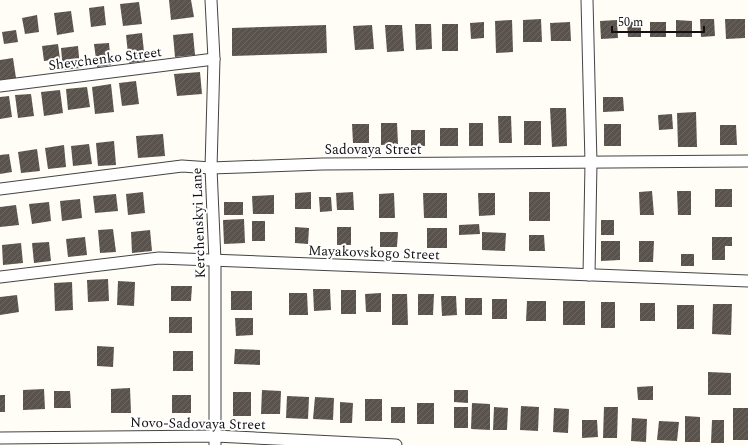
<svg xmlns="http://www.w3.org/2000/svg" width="748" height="445" font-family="Spectral,serif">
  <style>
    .building { fill: url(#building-hatch) }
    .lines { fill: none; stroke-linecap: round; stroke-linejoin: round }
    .minor-casing { stroke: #444; stroke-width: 13 }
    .minor { stroke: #fff; stroke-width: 11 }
    .labels { text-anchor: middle; stroke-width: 4; stroke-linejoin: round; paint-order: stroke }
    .street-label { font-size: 14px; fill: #111; stroke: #fff }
  </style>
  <defs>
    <pattern id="building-hatch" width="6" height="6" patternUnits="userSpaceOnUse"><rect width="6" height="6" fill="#5a524d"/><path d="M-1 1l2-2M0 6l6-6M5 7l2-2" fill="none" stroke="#6d6662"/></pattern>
  </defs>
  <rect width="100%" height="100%" fill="#fffdf5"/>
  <g class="building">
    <path d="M169 0H191L194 17 171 20Z"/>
    <path d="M139 2 142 24 123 26 120 4Z"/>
    <path d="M104 6 106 25 91 27 89 8Z"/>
    <path d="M71 11 74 32 57 35 54 13Z"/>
    <path d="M37 15 39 32 25 34 22 18Z"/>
    <path d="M541 19 542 42H523V20Z"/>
    <path d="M700 19H714L715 36 701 37Z"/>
    <path d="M725 19H745V38L726 39Z"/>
    <path d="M512 20 513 52 496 53 495 21Z"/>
    <path d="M617 20 618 38 601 39 600 21Z"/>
    <path d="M676 20 692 21V37H676Z"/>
    <path d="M641 21V37H628L627 22Z"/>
    <path d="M484 22V38L471 39 470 23Z"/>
    <path d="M570 22 571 41H551L550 23Z"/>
    <rect x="650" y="22" width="16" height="15"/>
    <path d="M415 24H431L432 49 416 50Z"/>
    <rect x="442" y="24" width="16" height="27"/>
    <path d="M326 25 327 53 232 56V28Z"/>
    <path d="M372 25 374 49 355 50 353 26Z"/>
    <path d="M385 25H402L404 51 387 52Z"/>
    <path d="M16 30 18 42 4 44 2 32Z"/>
    <path d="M142 33 145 61 129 63 126 35Z"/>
    <path d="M193 33 195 55 175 57 173 35Z"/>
    <path d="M109 43 111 65 97 67 94 44Z"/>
    <path d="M58 44 60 59 44 61 42 46Z"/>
    <path d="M78 46 80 68 63 70 61 48Z"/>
    <path d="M13 58 16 78 0 80V60Z"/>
    <path d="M200 72 202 94 177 96 174 74Z"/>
    <path d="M136 81 139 104 122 106 119 83Z"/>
    <path d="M111 84 114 112 95 114 92 87Z"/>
    <path d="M87 87 90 107 68 110 66 89Z"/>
    <path d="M60 90 63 113 44 116 41 92Z"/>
    <path d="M31 94 34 116 18 118 15 95Z"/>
    <path d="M9 96 12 117 0 119V97Z"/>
    <path d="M603 97H623L624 111 603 112Z"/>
    <path d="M550 108H566L567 146 552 147Z"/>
    <path d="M696 112 697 147H678L677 113Z"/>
    <path d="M672 114 673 129 659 130 658 115Z"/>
    <path d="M498 116H511L512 143H499Z"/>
    <rect x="524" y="121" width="17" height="24"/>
    <path d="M381 123H397L398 144 381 145Z"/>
    <rect x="469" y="123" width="14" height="23"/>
    <path d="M352 124H369V143H353Z"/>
    <rect x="604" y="124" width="17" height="22"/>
    <path d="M720 125H736L737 145H720Z"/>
    <rect x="440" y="128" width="18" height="18"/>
    <rect x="411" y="130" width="14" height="16"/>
    <path d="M163 134 165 156 138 158 136 136Z"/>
    <path d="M114 141 116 165 98 166 96 143Z"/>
    <path d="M89 144 92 164 73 166 71 146Z"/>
    <path d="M64 145 66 167 48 169 45 148Z"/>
    <path d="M37 149 40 171 21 173 18 152Z"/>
    <path d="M9 154 12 172 0 174V155Z"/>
    <rect x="715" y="189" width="17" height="18"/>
    <path d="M652 191 654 215H640L639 192Z"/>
    <path d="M677 191H691V215H678Z"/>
    <path d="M143 192 145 213 128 215 126 194Z"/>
    <path d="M311 192V209H295V193Z"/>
    <path d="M353 192 354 210H337L336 193Z"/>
    <rect x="529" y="192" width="21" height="29"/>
    <path d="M394 193 395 218H379V194Z"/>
    <path d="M423 193H447V218H424Z"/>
    <path d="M478 193H495V215L479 216Z"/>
    <path d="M116 194 118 211 95 213 93 196Z"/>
    <path d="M274 195V214H253L252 196Z"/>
    <path d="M319 197H331L332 211 320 212Z"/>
    <path d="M80 199 82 218 62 221 60 201Z"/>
    <path d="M49 202 51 221 32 224 29 204Z"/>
    <rect x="224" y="202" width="19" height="13"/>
    <path d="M16 205 19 225 0 227V207Z"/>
    <path d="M244 219 245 243 224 244 223 220Z"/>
    <rect x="601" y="220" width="13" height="15"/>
    <rect x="252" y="221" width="13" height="20"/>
    <path d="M479 224 480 234 459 235V225Z"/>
    <path d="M295 227 309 228 308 244 295 243Z"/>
    <rect x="337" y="227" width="14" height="18"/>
    <rect x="427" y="228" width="20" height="20"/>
    <path d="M113 229 116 252 100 253 98 230Z"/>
    <path d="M150 230 152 251 132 253 131 232Z"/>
    <path d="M380 232H398L397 247H380Z"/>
    <path d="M482 232 506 233 505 251 482 250Z"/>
    <path d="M529 235H544L545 251H529Z"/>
    <path d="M85 237 87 255 68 257 66 239Z"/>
    <path d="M712 237H732V246H725V260H712Z"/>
    <path d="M601 241H620V260L601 261Z"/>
    <path d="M639 241H654L653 262H639Z"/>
    <path d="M49 242 51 261 34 263 32 243Z"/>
    <path d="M21 243 23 263 3 265 2 245Z"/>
    <rect x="681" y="254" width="13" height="12"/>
    <path d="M108 279 109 301 88 302 87 280Z"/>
    <path d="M118 281 135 282 134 306 117 305Z"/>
    <path d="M72 282 73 310 55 311 54 283Z"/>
    <path d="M171 286H192L191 301H171Z"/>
    <path d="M313 289H330L331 310 314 311Z"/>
    <rect x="341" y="290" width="15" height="24"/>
    <rect x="231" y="291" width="21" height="19"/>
    <path d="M289 293H307L308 315H289Z"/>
    <path d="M381 293V312H366L365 294Z"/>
    <path d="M392 294H407L408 325H392Z"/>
    <path d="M418 294H434L433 315H418Z"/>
    <path d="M17 295 19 312 0 315V297Z"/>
    <path d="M441 296H456L457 315 442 316Z"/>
    <rect x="465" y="298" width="17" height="17"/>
    <rect x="492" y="299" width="15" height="20"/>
    <path d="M527 301H546V321H526Z"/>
    <rect x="563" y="301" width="22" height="24"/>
    <rect x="601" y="302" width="14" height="26"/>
    <rect x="640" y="303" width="15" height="18"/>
    <path d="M713 304H732L731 335 712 334Z"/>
    <rect x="677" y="305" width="17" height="24"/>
    <rect x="169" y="317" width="23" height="16"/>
    <path d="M235 318H253V335L236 336Z"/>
    <path d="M97 346 114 347 113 367 97 366Z"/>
    <path d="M235 349 260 350V365L234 364Z"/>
    <rect x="173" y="351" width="20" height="20"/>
    <path d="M708 372 731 373V395H708Z"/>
    <path d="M653 386V400H638L637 387Z"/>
    <path d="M130 388 131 413H111V389Z"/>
    <path d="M44 389 45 409 23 410V390Z"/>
    <path d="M262 390 281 391 280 414H261Z"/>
    <path d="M454 390H468V403L454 402Z"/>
    <path d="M54 391H70L71 408H54Z"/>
    <rect x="233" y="392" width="18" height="24"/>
    <rect x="0" y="395" width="5" height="17"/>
    <rect x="172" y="395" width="19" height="18"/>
    <path d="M287 396 309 397 308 419 286 418Z"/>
    <path d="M315 397 334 398 333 420 313 419Z"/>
    <rect x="365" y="399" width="17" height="22"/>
    <path d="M340 402 353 403 352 423H340Z"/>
    <rect x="417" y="403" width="17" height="21"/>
    <path d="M472 403 490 404V430L471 429Z"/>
    <path d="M521 406 539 407 538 431 520 430Z"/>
    <rect x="391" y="407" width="14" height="16"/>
    <rect x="454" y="407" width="14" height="21"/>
    <path d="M494 407 508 408 507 430H493Z"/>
    <path d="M604 407H618L617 438H603Z"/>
    <path d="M554 408 569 409 568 433 553 432Z"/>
    <rect x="733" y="408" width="15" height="32"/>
    <path d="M685 416 700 417V442H685Z"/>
    <path d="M632 418 647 419 646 442 631 441Z"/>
    <path d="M582 420H597L598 437 582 438Z"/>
    <path d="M712 420H724V443H711Z"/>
    <path d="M659 421 679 422 677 441 657 440Z"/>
  </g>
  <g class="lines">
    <defs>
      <g id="minor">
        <path d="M211 0 214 59 211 168 215 261V445"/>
        <path d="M587 0 591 163 589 275"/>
        <path d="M0 86 214 59"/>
        <path d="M0 189 182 166 211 168 322 164 748 161"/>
        <path d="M0 277 159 258 748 281"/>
        <path d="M0 438 215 436 396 445"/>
      </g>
    </defs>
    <use href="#minor" class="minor-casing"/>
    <use href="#minor" class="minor"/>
  </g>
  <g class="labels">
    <g class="street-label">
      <text transform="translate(105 58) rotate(-7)" y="5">Shevchenko Street</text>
      <text x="373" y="154">Sadovaya Street</text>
      <text transform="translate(198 223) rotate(-92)" y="5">Kerchenskyi Lane</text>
      <text transform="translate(374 252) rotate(2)" y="5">Mayakovskogo Street</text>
      <text transform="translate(198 423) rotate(1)" y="5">Novo-Sadovaya Street</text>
    </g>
  </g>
  <path d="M612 26v6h92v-6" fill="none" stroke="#111111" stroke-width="2"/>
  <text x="618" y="26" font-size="12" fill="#111111" stroke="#ffffff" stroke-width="3" paint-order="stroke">50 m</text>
</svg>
